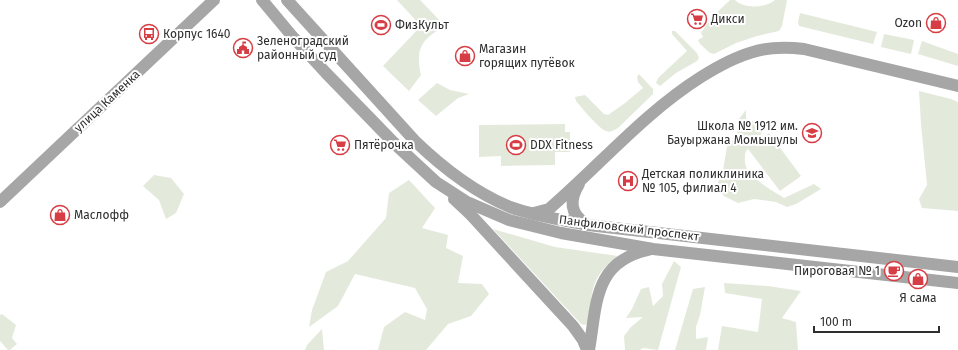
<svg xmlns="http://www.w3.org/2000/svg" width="958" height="350" font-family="'Fira Sans',sans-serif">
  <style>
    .green { fill: #e3eadc }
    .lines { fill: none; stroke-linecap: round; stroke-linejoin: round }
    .major { stroke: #a6a6a6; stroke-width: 12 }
    .labels { text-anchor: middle; stroke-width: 4; stroke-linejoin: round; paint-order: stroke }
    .poi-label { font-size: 12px; fill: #2e2e2e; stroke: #fff; text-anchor: start }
    .street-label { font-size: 12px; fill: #2e2e2e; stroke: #fff }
  </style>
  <rect width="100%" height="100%" fill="#fff"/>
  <g class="green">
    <path d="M397 0H420L445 26C422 39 415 48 421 75L409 91 383 66 421 26Z"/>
    <path d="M730 0H735C743 9 766 8 775 0H787L782 26 779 31 757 36 736 43 714 54 710 53 700 44 698 40 703 37 701 33 712 17Z"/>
    <path d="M800 13 877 32 873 44 799 26 798 22Z"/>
    <path d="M672 31H675L697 53 699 58 697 61 676 73 660 86 656 83 658 78 687 51 672 34Z"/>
    <path d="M884 34 914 40 911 54 881 47Z"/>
    <path d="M922 41 958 54V66L918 54Z"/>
    <path d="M639 74 653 89V94L618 128C614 130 610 133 606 131 598 128 582 108 576 101L575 97 585 95 604 114 608 115 625 103 643 88 638 82 637 77Z"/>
    <path d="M437 83 450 90 469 94 458 98 436 116 418 100Z"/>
    <path d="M919 91 951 99 958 102V211L922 208 919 199 927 185 921 124Z"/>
    <path d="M746 110V121H754L763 129 759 139 755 143 769 133 801 176 780 191 748 149C745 152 745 154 745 158 742 175 772 190 784 198L814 184 821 189 796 204 787 207 776 202 754 199 738 203 724 196 716 187 723 170 727 147 737 135 738 120Z"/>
    <path d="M565 124V132H570V152H555V165L501 166V156L479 157V125Z"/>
    <path d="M154 175 171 178 184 194 176 213 166 219 159 200 143 186Z"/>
    <path d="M409 180 435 208 422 228 448 235 446 248 463 256 458 283 482 284 489 294 471 316 448 324 426 350H378L384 327 405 312 425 320 427 309 415 288 355 274 338 306 309 327 312 310 326 272 348 261 386 218 389 193Z"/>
    <path d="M493 229 555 247 618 256C591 276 592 290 589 321L588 324 584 325 581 324Z"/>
    <path d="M674 261 681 267 658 350 643 348 640 350H625L624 336 631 327 643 317 626 318 632 309 641 289 649 287 653 306 663 296 662 284Z"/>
    <path d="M724 283 768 286 801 291 782 318 796 322 798 350H718L722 326 758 332 762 299 725 293Z"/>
    <path d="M705 287 700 315 696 327V339L708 337 706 350H675L693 289Z"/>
    <path d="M2 314 16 325 12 338 17 344 10 350H8L0 341V315Z"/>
    <path d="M322 329 324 350H305L307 345Z"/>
  </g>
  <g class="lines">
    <g class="major">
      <path d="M262 0 292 36 326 73 396 145 436 182 467 202 509 220 561 233 653 249 958 283"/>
      <path d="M287 0 415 141C443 168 474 192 510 207 535 216 562 220 588 225L958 267"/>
      <path d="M579 184C569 200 570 214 586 224"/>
      <path d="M454 199 471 215 573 326 583 340 587 350"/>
      <path d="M0 202 214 0"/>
      <path d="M534 213 549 209C600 165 644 113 701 77 717 67 735 57 753 52 769 47 788 47 804 49L958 86"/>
      <path d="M589 350C597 305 593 262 648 250"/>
    </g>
  </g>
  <defs>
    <symbol id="supermarket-ring" viewBox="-11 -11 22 22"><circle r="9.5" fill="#fff" stroke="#d73d44" stroke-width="1.5"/><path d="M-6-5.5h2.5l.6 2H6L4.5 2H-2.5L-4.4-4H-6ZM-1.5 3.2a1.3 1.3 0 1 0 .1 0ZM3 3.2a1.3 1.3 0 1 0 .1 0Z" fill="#d73d44"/></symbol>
    <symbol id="shop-ring" viewBox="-11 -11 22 22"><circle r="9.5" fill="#fff" stroke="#d73d44" stroke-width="1.5"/><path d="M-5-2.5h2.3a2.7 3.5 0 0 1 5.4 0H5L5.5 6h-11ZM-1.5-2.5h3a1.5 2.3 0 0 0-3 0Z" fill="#d73d44"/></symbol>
    <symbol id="stadium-ring" viewBox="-11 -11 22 22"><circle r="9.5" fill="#fff" stroke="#d73d44" stroke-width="1.5"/><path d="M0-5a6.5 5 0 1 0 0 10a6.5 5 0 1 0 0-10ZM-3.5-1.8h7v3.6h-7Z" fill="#d73d44"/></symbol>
    <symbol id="bus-ring" viewBox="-11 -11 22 22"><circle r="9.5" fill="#fff" stroke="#d73d44" stroke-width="1.5"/><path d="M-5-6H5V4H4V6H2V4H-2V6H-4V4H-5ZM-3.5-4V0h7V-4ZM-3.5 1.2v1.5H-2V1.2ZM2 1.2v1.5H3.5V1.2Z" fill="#d73d44"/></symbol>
    <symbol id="civic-ring" viewBox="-11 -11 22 22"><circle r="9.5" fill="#fff" stroke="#d73d44" stroke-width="1.5"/><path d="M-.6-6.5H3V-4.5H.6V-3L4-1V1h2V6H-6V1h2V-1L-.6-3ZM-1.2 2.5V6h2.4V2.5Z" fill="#d73d44"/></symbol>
    <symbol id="school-ring" viewBox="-11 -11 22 22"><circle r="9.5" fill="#fff" stroke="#d73d44" stroke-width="1.5"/><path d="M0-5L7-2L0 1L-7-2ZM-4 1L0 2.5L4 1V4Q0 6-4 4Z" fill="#d73d44"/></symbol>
    <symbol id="hospital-ring" viewBox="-11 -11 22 22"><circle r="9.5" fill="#fff" stroke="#d73d44" stroke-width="1.5"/><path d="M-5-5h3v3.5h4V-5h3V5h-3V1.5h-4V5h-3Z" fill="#d73d44"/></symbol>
    <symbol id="cafe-ring" viewBox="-11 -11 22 22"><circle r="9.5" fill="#fff" stroke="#d73d44" stroke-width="1.5"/><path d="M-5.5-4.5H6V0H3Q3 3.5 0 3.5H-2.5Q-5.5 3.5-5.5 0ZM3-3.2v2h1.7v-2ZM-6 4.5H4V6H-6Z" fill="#d73d44"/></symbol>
  </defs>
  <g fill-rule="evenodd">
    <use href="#supermarket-ring" x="686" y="8" width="22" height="22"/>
    <use href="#shop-ring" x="925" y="12" width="22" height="22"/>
    <use href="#stadium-ring" x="370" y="14" width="22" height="22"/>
    <use href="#bus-ring" x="138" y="23" width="22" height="22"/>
    <use href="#civic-ring" x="232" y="37" width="22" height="22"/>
    <use href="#shop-ring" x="454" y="45" width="22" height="22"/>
    <use href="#school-ring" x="801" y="122" width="22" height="22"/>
    <use href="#supermarket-ring" x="329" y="134" width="22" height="22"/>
    <use href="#stadium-ring" x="505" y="134" width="22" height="22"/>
    <use href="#hospital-ring" x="617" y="170" width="22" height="22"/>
    <use href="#shop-ring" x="49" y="204" width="22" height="22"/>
    <use href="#cafe-ring" x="883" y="260" width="22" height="22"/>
    <use href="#shop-ring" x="907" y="268" width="22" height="22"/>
  </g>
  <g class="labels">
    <g class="poi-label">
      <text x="711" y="23">Дикси</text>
      <text x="922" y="27" text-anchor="end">Ozon</text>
      <text x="395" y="29">ФизКульт</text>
      <text x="163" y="38">Корпус 1640</text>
      <text x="257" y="45">Зеленоградский<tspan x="257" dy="14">районный суд</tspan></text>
      <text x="479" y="53">Магазин<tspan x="479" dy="14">горящих путёвок</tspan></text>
      <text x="798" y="130" text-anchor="end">Школа № 1912 им.<tspan x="798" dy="14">Бауыржана Момышулы</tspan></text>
      <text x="354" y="149">Пятёрочка</text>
      <text x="530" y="149">DDX Fitness</text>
      <text x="642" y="178">Детская поликлиника<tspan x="642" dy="14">№ 105, филиал 4</tspan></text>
      <text x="74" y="219">Маслофф</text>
      <text x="880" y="275" text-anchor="end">Пироговая № 1</text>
      <text x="918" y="302" text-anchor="middle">Я сама</text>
    </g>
    <g class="street-label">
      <text transform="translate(107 101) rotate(-43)" y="4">улица Каменка</text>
      <text transform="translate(629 228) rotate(7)" y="4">Панфиловский проспект</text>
    </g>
  </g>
  <path d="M814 326v6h125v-6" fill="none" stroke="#2e2e2e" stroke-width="2"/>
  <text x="820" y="326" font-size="12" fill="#2e2e2e" stroke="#ffffff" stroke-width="3" paint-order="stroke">100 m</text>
</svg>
